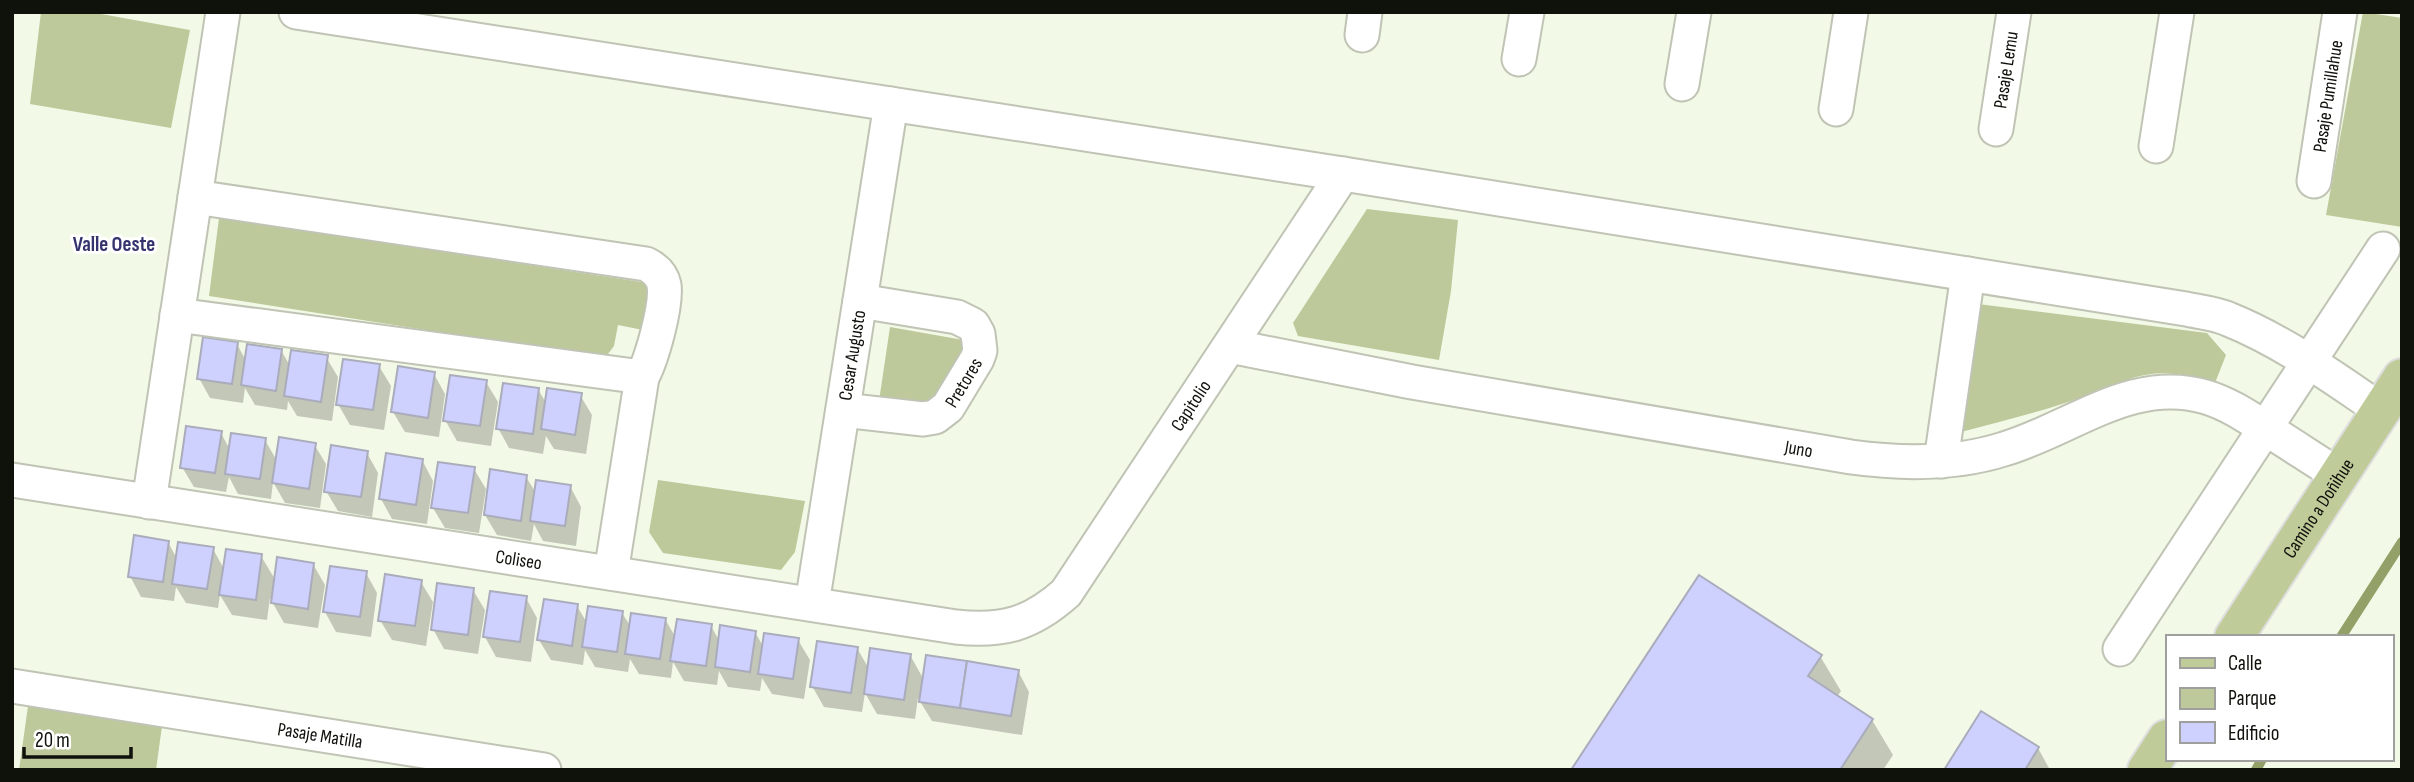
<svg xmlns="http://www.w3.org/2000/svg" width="2414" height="782" font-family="'Sofia Sans Condensed',sans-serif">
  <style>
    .green { fill: #bdc99b }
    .shadow { fill: #0003 }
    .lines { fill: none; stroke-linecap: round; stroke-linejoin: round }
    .stream { stroke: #93a168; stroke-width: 10 }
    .building { fill: #ced1fe; stroke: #aaacbc; stroke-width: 2 }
    .minor-casing { stroke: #bfc4b4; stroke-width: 37 }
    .primary-casing { stroke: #dddedd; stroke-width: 42 }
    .minor { stroke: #fff; stroke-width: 33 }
    .primary { stroke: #bfcb99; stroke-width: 38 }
    .labels { text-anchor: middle; stroke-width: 6; stroke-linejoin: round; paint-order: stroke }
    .street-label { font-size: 19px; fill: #0f110b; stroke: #fff }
    .neighbourhood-label { font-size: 21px; font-weight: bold; fill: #35336e; stroke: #fff }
  </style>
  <rect width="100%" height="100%" fill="#f3f9e7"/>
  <g class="green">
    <path d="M41 12H90L190 30 171 128 30 104Z"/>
    <path d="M2363 12 2402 18V227L2326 215Z"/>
    <path d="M1367 209 1458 220 1451 291 1439 360 1298 336 1293 323Z"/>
    <path d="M219 218 648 283 643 330 618 325 614 346 605 358 209 296Z"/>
    <path d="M1978 304 2207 333 2226 355 2215 383C2195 379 2173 371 2151 374 2128 377 2107 388 2085 396 2045 411 2002 421 1961 432Z"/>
    <path d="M890 327 969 341 929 410 879 401Z"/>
    <path d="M658 480 805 501 795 552 781 570 663 553 649 532Z"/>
    <path d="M28 706 162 726 156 770H19Z"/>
  </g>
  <g class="shadow">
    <path d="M237 344 246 361 281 350 290 366 326 357 338 377 332 421 297 416 288 401 287 410 255 405 245 388 243 403 210 398 199 378Z"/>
    <path d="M379 366 391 386 384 430 350 425 338 404Z"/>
    <path d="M434 374 445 394 439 437 405 432 393 412Z"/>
    <path d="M486 382 498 402 491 446 457 441 445 420Z"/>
    <path d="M538 389 546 403 580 395 592 415 586 454 554 449 546 436 543 454 509 448 498 428Z"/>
    <path d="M221 433 230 450 265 440 277 461 314 444 326 464 320 508 285 503 273 482 271 499 238 494 229 477 226 492 194 487 182 467Z"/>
    <path d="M367 453 378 473 372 517 338 511 326 491Z"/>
    <path d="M422 460 433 481 427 524 392 519 381 499Z"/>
    <path d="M474 469 486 489 479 533 445 528 433 508Z"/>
    <path d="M526 477 536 493 570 486 581 507 576 546 543 541 534 524 531 541 497 535 485 515Z"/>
    <path d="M168 542 177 559 213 549 224 569 261 556 276 581 313 564 325 585 318 628 284 623 270 598 267 620 232 615 220 595 218 608 186 603 176 587 174 601 141 597 130 576Z"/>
    <path d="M366 573 377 593 371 637 336 632 325 612Z"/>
    <path d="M421 582 433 602 426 646 392 640 380 620Z"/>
    <path d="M473 590 485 610 478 654 444 649 433 629Z"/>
    <path d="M526 598 537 618 531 662 496 657 485 637Z"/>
    <path d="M577 606 587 623 622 613 631 627 665 619 676 638 711 626 720 642 755 632 764 648 798 640 810 660 804 699 772 694 762 678 760 691 728 687 719 671 717 685 684 681 673 662 671 678 639 674 630 659 628 672 595 667 585 650 583 665 551 660 539 640Z"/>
    <path d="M857 648 869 669 910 655 924 680 1018 671 1029 692 1022 735 932 721 918 698 915 719 877 714 865 693 862 712 824 707 812 686Z"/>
    <path d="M1820 656 1841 691 1837 697 1872 720 1893 755 1883 770H1573Z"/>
    <path d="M2038 748 2050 770H1946Z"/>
  </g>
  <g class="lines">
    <g class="stream">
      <path d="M2341 637 2402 542"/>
      <path d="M2256 770 2262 759"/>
    </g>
  </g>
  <g class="building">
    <path d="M203 337 238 342 232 384 197 379Z"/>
    <path d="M247 344 282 349 276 391 241 385Z"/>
    <path d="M291 350 328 355 321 402 284 396Z"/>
    <path d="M343 359 380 364 373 410 336 405Z"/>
    <path d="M398 366 435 372 428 418 391 412Z"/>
    <path d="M450 375 487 380 480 426 443 421Z"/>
    <path d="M503 383 539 388 533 434 496 429Z"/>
    <path d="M547 388 582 393 575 435 541 429Z"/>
    <path d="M186 426 222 431 215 473 180 468Z"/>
    <path d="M231 433 266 438 260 479 225 474Z"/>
    <path d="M279 437 316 443 309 489 272 483Z"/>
    <path d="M331 445 368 451 361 497 324 492Z"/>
    <path d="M386 453 423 459 416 505 379 499Z"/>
    <path d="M438 462 475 467 468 513 431 508Z"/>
    <path d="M490 469 527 475 521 521 484 515Z"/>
    <path d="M536 480 571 485 565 526 530 521Z"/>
    <path d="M134 535 169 541 163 582 128 577Z"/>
    <path d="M178 542 214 547 207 589 172 584Z"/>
    <path d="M226 549 262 554 256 600 219 595Z"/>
    <path d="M277 557 314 563 308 609 271 603Z"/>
    <path d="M330 566 367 571 360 617 323 612Z"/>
    <path d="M385 574 422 580 415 626 378 621Z"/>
    <path d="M1699 575 1822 655 1808 676 1873 719 1840 770H1571Z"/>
    <path d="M437 583 474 588 468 635 431 630Z"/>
    <path d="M490 591 527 596 520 642 483 637Z"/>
    <path d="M544 599 578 604 572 646 537 640Z"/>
    <path d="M588 606 623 611 617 652 582 647Z"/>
    <path d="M631 613 666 618 660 659 625 654Z"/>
    <path d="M677 619 712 624 706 666 670 661Z"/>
    <path d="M720 625 756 631 750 672 715 667Z"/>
    <path d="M764 633 799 638 793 679 758 674Z"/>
    <path d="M817 641 858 647 851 693 810 687Z"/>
    <path d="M870 648 911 654 904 700 864 694Z"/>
    <path d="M926 655 967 661 960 708 919 702Z"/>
    <path d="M967 661 1019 670 1011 716 960 708Z"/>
    <path d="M1981 711 2039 747 2025 770H1944Z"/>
  </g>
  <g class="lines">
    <defs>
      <g id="minor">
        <path d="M296 12 1343 174 2186 309C2199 312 2215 313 2228 319 2283 341 2332 377 2381 410"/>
        <path d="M1362 35 1365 12"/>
        <path d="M1519 59 1527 12"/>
        <path d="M1682 84 1694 12"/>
        <path d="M1836 109 1851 12"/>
        <path id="s1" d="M1996 129 2014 12"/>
        <path d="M2156 146 2177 12"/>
        <path id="s2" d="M2314 181 2340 12"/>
        <path d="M195 197 646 264C654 268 662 275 664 285 667 305 652 359 642 377L611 573"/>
        <path d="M177 315 642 377"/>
        <path id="s3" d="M1230 346 1412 382 1851 457C1902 464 1954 465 2004 449 2072 429 2132 375 2206 397 2229 404 2248 417 2268 430 2292 445 2316 461 2340 476"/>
        <path id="s4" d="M843 410 923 419 935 417 948 407 977 359 980 351 978 334 973 325 957 317 860 301"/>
        <path d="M1941 461 1968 274"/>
        <path id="s5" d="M12 480 956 627C1003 632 1031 624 1066 593L1343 174"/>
        <path d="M149 502 223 12"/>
        <path id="s6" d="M812 604 891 104"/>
        <path d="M2120 649 2383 249"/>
        <path id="s7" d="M12 686 544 770"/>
      </g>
      <g id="primary">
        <path id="s8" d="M2234 637 2402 378"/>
        <path d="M2147 770 2167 739"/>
      </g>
    </defs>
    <use href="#minor" class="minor-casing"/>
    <use href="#primary" class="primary-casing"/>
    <use href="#minor" class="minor"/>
    <use href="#primary" class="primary"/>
  </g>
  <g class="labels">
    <g class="street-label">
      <text dy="7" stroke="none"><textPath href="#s1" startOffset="60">Pasaje Lemu</textPath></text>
      <text dy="7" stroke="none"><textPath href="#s2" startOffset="86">Pasaje Pumillahue</textPath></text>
      <text dy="7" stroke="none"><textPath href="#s6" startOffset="252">Cesar Augusto</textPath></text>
      <text dy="7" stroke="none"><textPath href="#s4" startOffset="138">Pretores</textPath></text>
      <text dy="7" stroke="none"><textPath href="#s5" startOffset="1300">Capitolio</textPath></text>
      <text dy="7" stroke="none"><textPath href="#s3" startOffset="578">Juno</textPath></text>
      <text dy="7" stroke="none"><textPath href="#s8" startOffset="154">Camino a Doñihue</textPath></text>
      <text dy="7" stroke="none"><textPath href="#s5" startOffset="513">Coliseo</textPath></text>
      <text dy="7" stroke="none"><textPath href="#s7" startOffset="312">Pasaje Matilla</textPath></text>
    </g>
    <g class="neighbourhood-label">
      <text x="114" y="251">Valle Oeste</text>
    </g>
  </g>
  <rect width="2414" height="782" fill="none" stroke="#0f110b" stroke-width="28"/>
  <rect x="2166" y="635" width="228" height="126" fill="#ffffff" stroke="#9fa09d" stroke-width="2"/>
  <rect x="2180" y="658" width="35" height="10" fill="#bfcb99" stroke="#9fa09d" stroke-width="2"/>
  <text x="2228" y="670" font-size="21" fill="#0f110b">Calle</text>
  <rect x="2180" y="688" width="35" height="21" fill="#bdc99b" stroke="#9fa09d" stroke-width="2"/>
  <text x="2228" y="705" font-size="21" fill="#0f110b">Parque</text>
  <rect x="2180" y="722" width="35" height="21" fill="#ced1fe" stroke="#9fa09d" stroke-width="2"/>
  <text x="2228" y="740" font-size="21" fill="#0f110b">Edificio</text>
  <path d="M24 747v10h107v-10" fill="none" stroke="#0f110b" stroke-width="3.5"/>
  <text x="35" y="747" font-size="21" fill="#0f110b" stroke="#ffffff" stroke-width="5" paint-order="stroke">20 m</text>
</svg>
